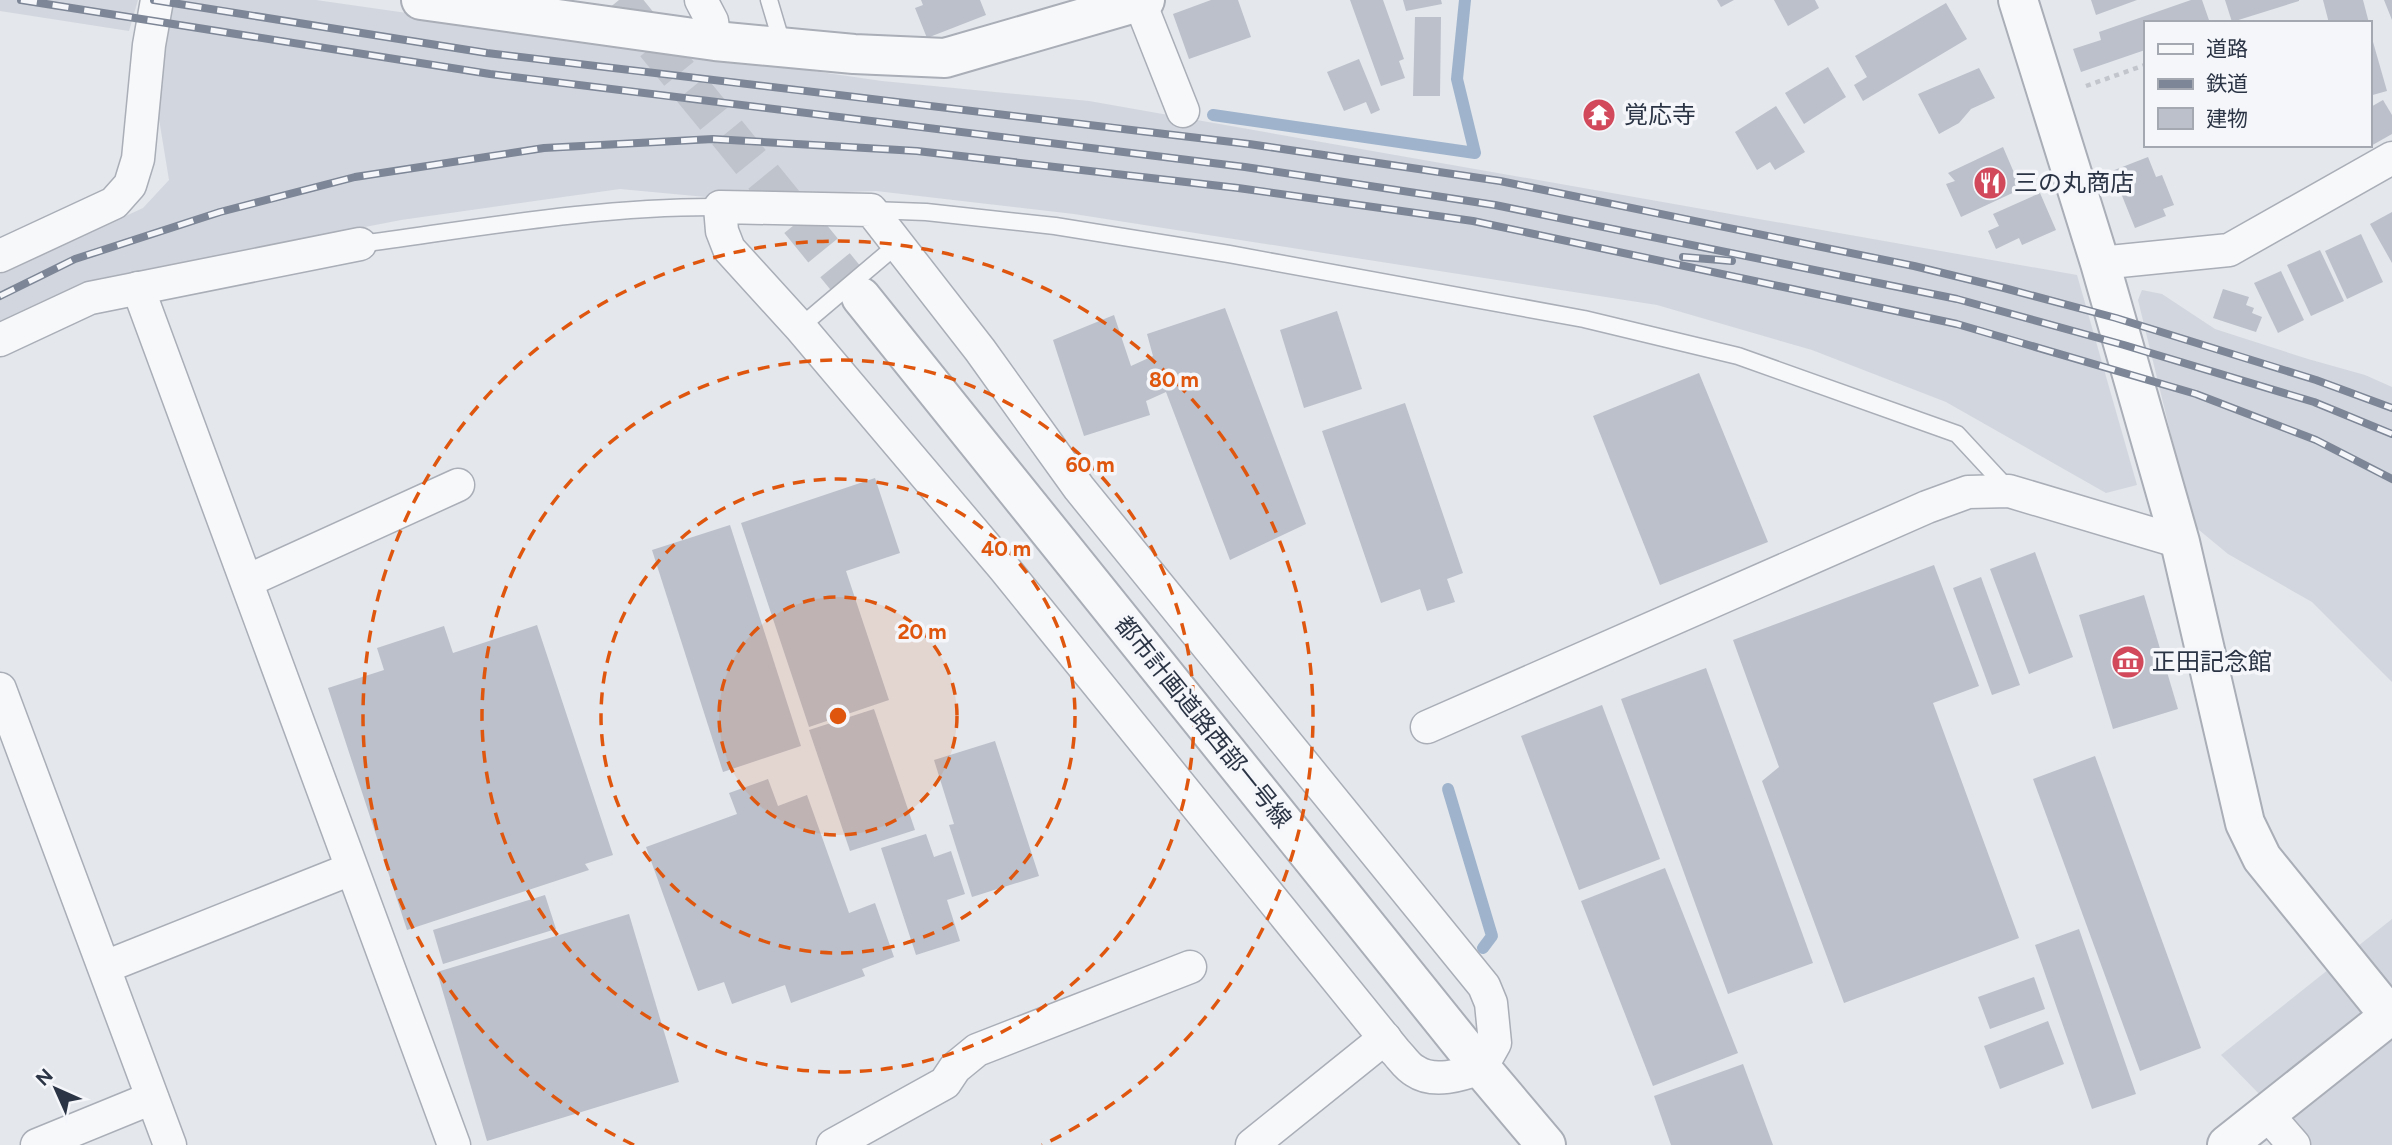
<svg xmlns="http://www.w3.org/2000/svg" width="2392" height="1145" font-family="Figtree,'Noto Sans JP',sans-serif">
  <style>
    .built { fill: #d2d6de }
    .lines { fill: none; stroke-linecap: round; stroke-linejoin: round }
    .stream { stroke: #9fb4cc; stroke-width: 12 }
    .building { fill: #bbc0ca }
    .tertiary-tunnel { stroke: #bfc3cb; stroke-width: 38; stroke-dasharray: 38 19; stroke-linecap: butt }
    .service-casing { stroke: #a9aeb7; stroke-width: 19 }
    .minor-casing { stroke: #a9aeb7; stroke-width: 35 }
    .tertiary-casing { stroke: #a9aeb7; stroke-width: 42 }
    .path { stroke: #c2c5cb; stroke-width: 4.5; stroke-dasharray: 5 5; stroke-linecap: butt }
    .service { stroke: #f7f8fa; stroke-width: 16 }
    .minor { stroke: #f7f8fa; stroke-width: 32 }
    .tertiary { stroke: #f7f8fa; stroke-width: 38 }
    .rail-casing { stroke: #7d8696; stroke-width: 8 }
    .rail { stroke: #f4f6f9; stroke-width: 5; stroke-dasharray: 16; stroke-linecap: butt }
    .ring { fill: none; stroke: #df570f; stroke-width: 3.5; stroke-dasharray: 12 9 }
    .labels { text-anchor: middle; stroke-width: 7; stroke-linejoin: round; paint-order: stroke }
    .poi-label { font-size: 24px; fill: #2b3445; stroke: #f4f6f9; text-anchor: start }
    .street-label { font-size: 24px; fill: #2b3445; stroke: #f4f6f9 }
    .centre { fill: #df570f; stroke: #f4f6f9; stroke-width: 3.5 }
    .ring-label { font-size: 21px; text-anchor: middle; font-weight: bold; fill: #df570f; stroke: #f4f6f9; stroke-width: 7; stroke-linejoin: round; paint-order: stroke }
  </style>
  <rect width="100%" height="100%" fill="#e4e7ec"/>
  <g class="built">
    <path d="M0 0H138L129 31 0 11Z"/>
    <path d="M173 0H316L882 81 1089 101 2077 275 2137 485 2106 493 1946 402 1812 350 1657 305 1074 214 876 191 706 197 620 189 401 220 97 279 0 324V274L143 208 169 180 159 119 158 72Z"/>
    <path d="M2142 290 2162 294 2215 329 2308 359 2365 375 2392 387V682L2312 602 2228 554 2193 525 2138 300Z"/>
    <path d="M2392 919V1145H2309L2221 1055Z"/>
  </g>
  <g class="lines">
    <g class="stream">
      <path d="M1213 115 1475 153 1457 79 1465 0"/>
      <path d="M1448 789 1492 936 1483 948"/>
    </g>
  </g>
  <g class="building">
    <path d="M921 0H980L986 15 927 38 915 8 923 5Z"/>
    <path d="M1211 0H1238L1251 37 1189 59 1173 14Z"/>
    <path d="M1350 0H1383L1404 59 1399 61 1405 78 1381 86Z"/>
    <path d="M1403 0H1441L1442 4 1406 11Z"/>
    <path d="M1717 0H1734L1721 7Z"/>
    <path d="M1774 0H1815L1819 8 1788 26Z"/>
    <path d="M2091 0H2137L2096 15Z"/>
    <path d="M2191 0H2202L2210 23H2145V50L2081 72 2073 49 2101 40 2099 32Z"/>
    <path d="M2225 0H2299V1L2232 22Z"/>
    <path d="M2323 0H2363L2369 23H2329Z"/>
    <path d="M2384 0H2392V20Z"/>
    <path d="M1946 3 1967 39 1863 101 1854 85 1867 77 1855 56Z"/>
    <path d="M1415 17H1441L1440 96H1413Z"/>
    <path d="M2369 28 2387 91 2369 96Z"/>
    <path d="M1359 59 1380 110 1371 114 1366 102 1344 111 1327 72Z"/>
    <path d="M1828 67 1846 97 1804 124 1785 93Z"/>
    <path d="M1979 68 1995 98 1971 109 1959 123 1939 134 1918 94Z"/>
    <path d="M2383 100 2392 115V134L2369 147V108Z"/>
    <path d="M1776 106 1805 152 1775 170 1770 162 1757 170 1735 132Z"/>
    <path d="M2003 147 2021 189 1961 217 1946 184 1955 181 1948 173Z"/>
    <path d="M2148 157 2156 177 2162 175 2174 205 2163 209 2166 216 2135 228 2112 171Z"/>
    <path d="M2040 193 2056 230 2022 245 2019 238 1996 249 1988 231 1999 226 1993 214Z"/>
    <path d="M2392 212V263L2370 224Z"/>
    <path d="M2361 234 2383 282 2347 299 2325 251Z"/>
    <path d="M2320 250 2344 301 2311 316 2287 265Z"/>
    <path d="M2281 271 2304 320 2278 333 2254 283Z"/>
    <path d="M2223 289 2249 297 2246 305 2254 308 2252 313 2262 317 2256 332 2213 318Z"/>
    <path d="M1225 308 1306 524 1230 560 1166 392 1146 401 1150 415 1084 436 1053 340 1114 315 1131 366 1153 356 1147 334Z"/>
    <path d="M1337 311 1362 389 1304 408 1280 330Z"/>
    <path d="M1699 373 1768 542 1660 585 1593 416Z"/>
    <path d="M1405 403 1463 573 1447 579 1455 602 1427 611 1420 589 1381 603 1322 431Z"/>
    <path d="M875 478 900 553 846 571 889 700 809 727 741 523Z"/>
    <path d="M730 525 801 746 723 772 652 550Z"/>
    <path d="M2035 552 2073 657 2029 674 1990 569Z"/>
    <path d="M1934 565 1979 686 1933 703 2019 938 1844 1003 1762 781 1779 767 1733 640Z"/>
    <path d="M1981 577 2020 685 1992 695 1953 588Z"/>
    <path d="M2144 595 2178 709 2113 729 2079 615Z"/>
    <path d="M537 625 613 855 585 864 589 870 407 930 328 688 384 670 377 648 444 626 453 653Z"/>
    <path d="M1706 668 1813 963 1728 994 1621 699Z"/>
    <path d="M1602 705 1660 859 1579 890 1521 736Z"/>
    <path d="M874 709 915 830 850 851 809 730Z"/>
    <path d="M995 741 1039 876 972 897 949 825 954 824 934 760Z"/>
    <path d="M2095 756 2201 1048 2140 1071 2033 779Z"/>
    <path d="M768 779 778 806 807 795 849 913 875 903 894 957 862 969 865 976 791 1003 785 985 732 1004 724 982 698 991 646 847 737 814 729 793Z"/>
    <path d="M926 834 934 857 951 851 965 894 947 900 960 941 916 955 881 848Z"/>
    <path d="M1665 868 1738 1053 1653 1086 1581 901Z"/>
    <path d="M545 895 556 929 443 964 433 930Z"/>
    <path d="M629 914 679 1082 487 1141 437 972Z"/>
    <path d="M2079 929 2136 1094 2092 1109 2035 945Z"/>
    <path d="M2034 977 2045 1009 1990 1029 1978 997Z"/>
    <path d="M2048 1021 2064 1064 2000 1089 1984 1046Z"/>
    <path d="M1743 1064 1773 1145H1671L1654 1096Z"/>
  </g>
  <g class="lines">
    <path class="tertiary-tunnel" d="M619 0 861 297"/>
    <defs>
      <g id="service">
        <path d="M769 0 783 47"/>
        <path d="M871 210 926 212 1055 226 1229 254 1584 319 1738 356 1957 434 2008 489"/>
        <path d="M360 244C479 228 600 206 720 207"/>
        <path d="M800 327 898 244"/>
      </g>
      <g id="minor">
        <path d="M701 0 712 21 715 41"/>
        <path d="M1139 0 1183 111"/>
        <path d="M720 207 871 210 980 350 1079 488 1484 986 1491 1003 1495 1043 1481 1068C1461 1075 1434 1084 1415 1071 1407 1067 1401 1057 1395 1051L1004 568 800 327 729 249 722 231Z"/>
        <path d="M0 256 114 203 130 185 138 159 149 45 157 0"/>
        <path d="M2100 263 2229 250 2392 158"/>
        <path d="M138 288 454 1145"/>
        <path d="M0 340 90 298 360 244"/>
        <path d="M247 581 458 485"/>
        <path d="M0 689 170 1145"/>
        <path d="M1427 727 1927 507 1968 492 2009 491 2180 542"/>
        <path d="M105 967 351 869"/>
        <path d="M2267 1114 2294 1145"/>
        <path d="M37 1145 152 1098"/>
        <path d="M833 1145 945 1083 955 1068 977 1050 1190 967"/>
        <path d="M1252 1145 1385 1038"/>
      </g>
      <g id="tertiary">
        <path d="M421 0 715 41 854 54 945 58 1145 0"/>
        <path d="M2018 0 2100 263 2180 542 2245 823 2262 858 2390 1016"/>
        <path d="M861 297 1481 1068 1546 1145"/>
        <path d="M2227 1145 2392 1014"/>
      </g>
    </defs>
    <use href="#service" class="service-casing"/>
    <use href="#minor" class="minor-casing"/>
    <use href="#tertiary" class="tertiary-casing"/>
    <path class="path" d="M2086 86 2145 65"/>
    <use href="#service" class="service"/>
    <use href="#minor" class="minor"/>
    <use href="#tertiary" class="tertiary"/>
    <defs>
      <g id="rail">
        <path d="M21 0 490 74 1245 167 1495 205 1957 299 2124 345 2314 402 2392 434"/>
        <path d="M154 0 487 53 1249 144 1500 181 1914 266 2004 288 2116 318 2316 380 2392 408"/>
        <path d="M1683 257 1732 261"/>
        <path d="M0 296 75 259 220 212 355 177 544 148 713 139 917 151 1238 188 1473 221 1957 324 2196 394 2316 440 2392 479"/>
      </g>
    </defs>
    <use href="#rail" class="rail-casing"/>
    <use href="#rail" class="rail"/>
  </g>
  <circle cx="838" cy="716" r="119" fill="#df570f" fill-opacity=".12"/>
  <g class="ring">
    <circle cx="838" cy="716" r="119"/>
    <circle cx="838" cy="716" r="237"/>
    <circle cx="838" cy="716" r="356"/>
    <path d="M634 1145A475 475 0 1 1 1042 1145"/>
  </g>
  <defs>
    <symbol id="temple-disc" viewBox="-11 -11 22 22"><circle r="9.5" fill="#d1495b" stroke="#f4f6f9"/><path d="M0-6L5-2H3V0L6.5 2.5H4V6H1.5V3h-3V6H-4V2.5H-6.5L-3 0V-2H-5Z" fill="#fff"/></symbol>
    <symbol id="restaurant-disc" viewBox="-11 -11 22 22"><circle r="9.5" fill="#d1495b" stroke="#f4f6f9"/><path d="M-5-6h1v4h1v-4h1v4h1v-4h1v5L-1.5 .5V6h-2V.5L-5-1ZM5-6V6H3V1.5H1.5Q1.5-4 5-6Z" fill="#fff"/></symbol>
    <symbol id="museum-disc" viewBox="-11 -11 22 22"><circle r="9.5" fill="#d1495b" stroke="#f4f6f9"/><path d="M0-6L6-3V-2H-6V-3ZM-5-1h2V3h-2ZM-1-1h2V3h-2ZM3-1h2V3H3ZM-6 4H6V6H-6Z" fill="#fff"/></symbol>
  </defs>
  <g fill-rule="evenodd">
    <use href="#temple-disc" x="1580" y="96" width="38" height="38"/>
    <use href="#restaurant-disc" x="1971" y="164" width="38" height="38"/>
    <use href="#museum-disc" x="2109" y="643" width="38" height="38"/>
  </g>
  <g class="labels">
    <g class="poi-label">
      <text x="1624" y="123">覚応寺</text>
      <text x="2014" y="191">三の丸商店</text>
      <text x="2152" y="670">正田記念館</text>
    </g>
    <g class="street-label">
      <text transform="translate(1203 722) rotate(51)" y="8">都市計画道路西部一号線</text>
    </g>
  </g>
  <circle cx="838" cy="716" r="10" class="centre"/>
  <g class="ring-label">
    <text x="1174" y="387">80 m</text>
    <text x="1090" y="472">60 m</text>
    <text x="1006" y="556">40 m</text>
    <text x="922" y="639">20 m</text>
  </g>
  <rect x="2144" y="21" width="228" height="126" fill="#f4f6f9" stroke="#a4a8b1" stroke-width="2"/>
  <rect x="2158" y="44" width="35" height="10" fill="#f7f8fa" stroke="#a4a8b1" stroke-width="2"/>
  <text x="2206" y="56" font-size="21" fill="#2b3445">道路</text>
  <rect x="2158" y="79" width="35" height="10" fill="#7d8696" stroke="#a4a8b1" stroke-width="2"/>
  <text x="2206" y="91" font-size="21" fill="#2b3445">鉄道</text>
  <rect x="2158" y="108" width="35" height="21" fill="#bbc0ca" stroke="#a4a8b1" stroke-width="2"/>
  <text x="2206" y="126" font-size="21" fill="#2b3445">建物</text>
  <g transform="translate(56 1089) rotate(315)" stroke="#f4f6f9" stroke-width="5" paint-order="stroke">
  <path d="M0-5L12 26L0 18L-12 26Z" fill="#2b3445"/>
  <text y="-10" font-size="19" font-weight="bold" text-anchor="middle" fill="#2b3445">N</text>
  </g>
</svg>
